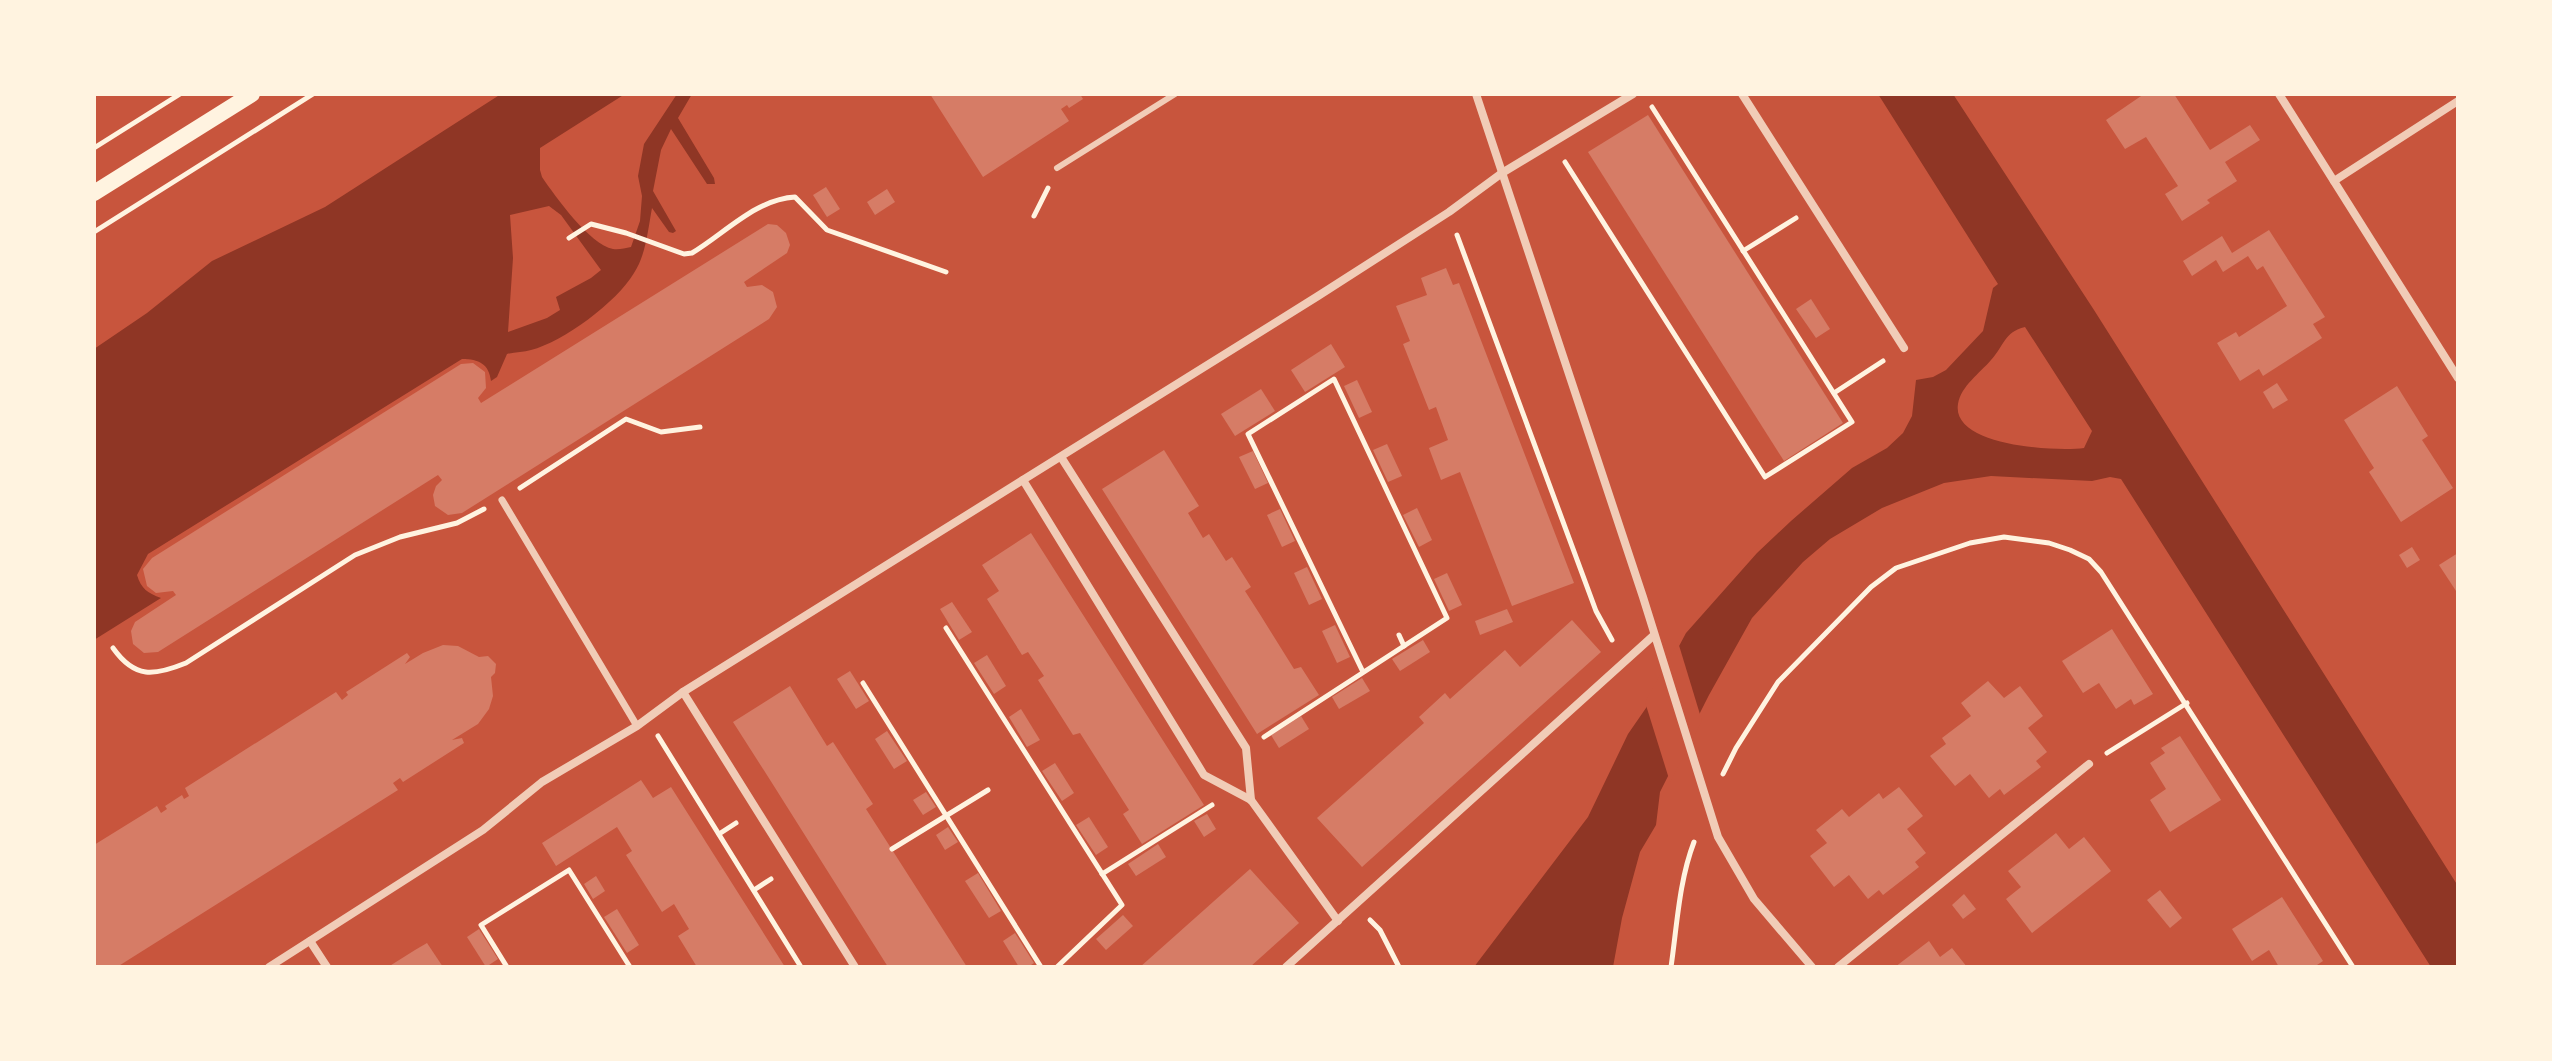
<svg xmlns="http://www.w3.org/2000/svg" width="2552" height="1061" font-family="Quicksand,sans-serif">
  <style>
    .water { fill: #8f3625; fill-rule: evenodd }
    .pier { fill: #c8553d }
    .building { fill: #d67c66 }
    .lines { fill: none; stroke-linecap: round; stroke-linejoin: round }
    .path { stroke: #fff3e0; stroke-width: 5 }
    .service { stroke: #f1ccb7; stroke-width: 6 }
    .pedestrian { stroke: #f1ccb7; stroke-width: 7 }
    .minor { stroke: #f1ccb7; stroke-width: 8 }
    .secondary { stroke: #fff3e0; stroke-width: 16 }
  </style>
  <rect width="100%" height="100%" fill="#c8553d"/>
  <g class="water">
    <path d="M501 94H625L540 148V170L542 177C555 196 590 245 613 249 619 250 625 248 631 247L640 221 642 196 638 176 644 144 677 94H692L678 118 714 178 715 184H707L671 129 661 150 653 191 676 231 673 233 669 232 652 208C648 229 646 255 634 273 617 302 563 342 531 350 524 352 515 352 507 354L497 377 491 381C489 364 479 359 462 359L148 554 137 575C141 589 148 593 161 598L94 640V349L147 313 212 261 325 207ZM549 206 561 215 601 270 591 278 556 297 560 310 547 318 508 332 513 258 510 215Z"/>
    <path d="M1878 94H1953L2094 310 2458 886V967H2431L2121 479 2110 477 2092 481 1991 476 1944 483 1882 508 1830 539 1803 562 1752 618 1709 695 1660 792 1656 825 1640 852 1622 918 1613 967H1474L1588 817 1628 734 1646 708 1686 633 1757 553 1791 521 1852 468 1887 448 1903 433 1912 416 1916 380 1933 377 1946 370 1983 331 1993 288 1998 284ZM2025 327 2092 431 2084 448C2057 452 1951 446 1958 404 1961 386 1980 373 1991 360 2004 346 2004 332 2025 327Z"/>
  </g>
  <path class="pier" d="M1678 642 1702 721 1670 782 1645 702Z"/>
  <g class="building">
    <path d="M930 94H1080L1083 99 1069 108 1067 105 1061 109 1069 121 983 177Z"/>
    <path d="M2144 94H2174L2210 150 2250 125 2260 140 2225 162 2237 181 2207 200 2210 203 2182 221 2165 194 2178 186 2146 137 2125 149 2106 120Z"/>
    <path d="M1648 115 1843 423 1784 461 1588 152Z"/>
    <path d="M826 187 840 209 827 217 813 195Z"/>
    <path d="M887 189 895 202 875 215 867 202Z"/>
    <path d="M768 224 777 225 786 233 790 245 787 253 744 282 747 287 762 285 773 292 777 307 769 319 462 513 448 515 435 506 433 495 436 486 442 480 438 475 158 652 144 653 133 644 131 631 135 622 176 595 173 591 156 593 147 586 143 569 152 558 461 364 473 363 485 372 486 388 478 398 481 403Z"/>
    <path d="M2269 230 2325 317 2313 324 2322 338 2263 376 2259 369 2240 381 2217 343 2236 332 2239 337 2287 306 2263 266 2257 270 2248 256 2223 272 2216 260 2192 276 2183 261 2222 236 2232 253Z"/>
    <path d="M1446 268 1453 285 1459 283 1574 583 1512 606 1460 472 1441 480 1429 448 1448 440 1436 407 1429 410 1403 344 1410 341 1396 306 1427 295 1421 278Z"/>
    <path d="M1811 299 1830 329 1816 338 1796 309Z"/>
    <path d="M1331 344 1345 367 1305 392 1291 370Z"/>
    <path d="M1357 380 1372 412 1359 418 1344 386Z"/>
    <path d="M2277 383 2288 400 2273 409 2263 392Z"/>
    <path d="M2397 386 2428 436 2422 440 2453 488 2401 522 2369 472 2374 468 2344 420Z"/>
    <path d="M1261 389 1275 411 1235 436 1221 414Z"/>
    <path d="M1387 444 1402 476 1388 482 1373 450Z"/>
    <path d="M1164 450 1199 506 1188 513 1203 538 1209 534 1226 561 1232 557 1251 587 1245 591 1261 616 1294 669 1301 667 1319 695 1257 734 1102 489Z"/>
    <path d="M1253 451 1268 483 1255 489 1239 457Z"/>
    <path d="M1417 508 1432 540 1419 547 1403 515Z"/>
    <path d="M1280 509 1295 541 1282 547 1267 515Z"/>
    <path d="M1031 533 1204 805 1142 844 1123 814 1129 810 1080 733 1073 735 1038 680 1044 676 1028 652 1022 655 987 599 999 591 982 565Z"/>
    <path d="M2412 547 2420 560 2407 568 2399 555Z"/>
    <path d="M2458 553V594L2439 565Z"/>
    <path d="M1307 567 1322 599 1309 605 1294 573Z"/>
    <path d="M1447 573 1462 605 1449 611 1434 579Z"/>
    <path d="M952 602 972 632 959 640 940 609Z"/>
    <path d="M1507 609 1513 622 1480 635 1475 621Z"/>
    <path d="M1572 620 1601 652 1362 867 1317 818 1424 723 1419 717 1445 693 1450 699 1505 650 1520 667Z"/>
    <path d="M1335 625 1350 657 1337 663 1322 631Z"/>
    <path d="M2112 629 2153 694 2134 705 2131 699 2116 709 2099 683 2083 693 2062 661Z"/>
    <path d="M1423 640 1430 652 1400 671 1392 659Z"/>
    <path d="M443 645 458 646 479 657 488 656 496 664 495 673 491 677 493 696 489 709 478 724 452 740 462 738 464 743 403 782 400 778 393 783 398 790 117 967H94V845L157 806 161 813 167 809 165 806 182 795 184 799 189 796 185 788 336 692 342 700 348 695 346 692 407 653 410 657 405 664 423 653Z"/>
    <path d="M987 655 1006 686 994 694 974 663Z"/>
    <path d="M850 671 869 701 856 709 837 679Z"/>
    <path d="M1362 678 1370 691 1339 709 1332 697Z"/>
    <path d="M1988 681 2004 698 2020 686 2043 716 2028 728 2047 752 2036 761 2041 767 2004 795 2000 789 1989 798 1970 774 1955 786 1930 756 1946 744 1942 738 1971 716 1961 703Z"/>
    <path d="M790 686 827 746 833 742 873 804 866 809 967 967H888L772 783 733 722Z"/>
    <path d="M1021 709 1040 740 1027 747 1009 717Z"/>
    <path d="M1301 716 1309 729 1279 748 1271 735Z"/>
    <path d="M887 731 907 761 894 769 875 739Z"/>
    <path d="M2180 736 2221 800 2170 832 2150 800 2166 789 2150 763 2165 753 2161 748Z"/>
    <path d="M1055 763 1074 793 1062 801 1042 771Z"/>
    <path d="M641 780 653 798 671 787 785 967H697L678 936 689 929 674 904 662 912 626 855 632 851 617 827 556 866 542 843Z"/>
    <path d="M1899 787 1923 816 1907 829 1926 853 1915 862 1919 867 1883 895 1879 890 1868 899 1849 875 1834 887 1810 856 1827 843 1816 830 1842 809 1849 817 1879 793 1883 799Z"/>
    <path d="M926 792 936 807 923 815 913 800Z"/>
    <path d="M1207 814 1216 829 1204 837 1194 821Z"/>
    <path d="M1089 817 1108 847 1096 855 1076 825Z"/>
    <path d="M948 827 958 842 945 850 936 835Z"/>
    <path d="M2056 833 2069 849 2084 837 2111 871 2032 933 2006 899 2021 887 2008 871Z"/>
    <path d="M1158 844 1166 857 1136 876 1128 864Z"/>
    <path d="M1250 869 1299 923 1250 967H1140Z"/>
    <path d="M978 873 1001 911 989 918 965 881Z"/>
    <path d="M596 876 605 891 593 899 584 884Z"/>
    <path d="M2160 890 2182 918 2170 928 2147 900Z"/>
    <path d="M1964 894 1976 909 1963 919 1952 905Z"/>
    <path d="M2282 897 2323 961 2314 967H2279L2269 950 2252 961 2232 929Z"/>
    <path d="M617 909 639 945 627 953 604 917Z"/>
    <path d="M1123 915 1133 926 1106 950 1096 939Z"/>
    <path d="M479 929 498 959 486 967 467 937Z"/>
    <path d="M1015 933 1034 963 1028 967H1019L1003 941Z"/>
    <path d="M1929 941 1940 957 1952 948 1967 967H1895Z"/>
    <path d="M427 943 443 967H388L415 950Z"/>
  </g>
  <g class="lines">
    <g class="path">
      <path d="M94 148 180 94"/>
      <path d="M1565 162 1765 477 1852 422 1652 107"/>
      <path d="M1034 216 1048 188"/>
      <path d="M94 232 313 94"/>
      <path d="M1457 235 1596 611 1612 640"/>
      <path d="M569 238 591 224 626 233 684 254 692 253C724 234 756 199 795 197L827 230 946 272"/>
      <path d="M1743 251 1796 218"/>
      <path d="M1834 393 1883 361"/>
      <path d="M520 488 626 419 661 432 700 427"/>
      <path d="M946 628 1122 905 1057 967"/>
      <path d="M1399 635 1404 646"/>
      <path d="M113 648C135 679 154 676 186 663L355 555 400 537 457 523 484 509"/>
      <path d="M863 683 1041 967"/>
      <path d="M658 736 801 967"/>
      <path d="M1264 737 1447 618 1334 379 1248 434 1363 672"/>
      <path d="M2107 753 2187 703"/>
      <path d="M1723 774 1736 748 1778 682 1871 587 1896 568 1970 543 2004 537 2049 543 2070 550 2089 559 2101 572 2353 967"/>
      <path d="M719 834 736 823"/>
      <path d="M892 849 988 790"/>
      <path d="M1102 874 1212 805"/>
      <path d="M754 890 771 879"/>
      <path d="M1370 920 1380 930 1399 967"/>
      <path d="M507 967 481 925 569 870 630 967"/>
      <path d="M1671 967C1677 926 1679 881 1694 842"/>
    </g>
    <path class="service" d="M1057 168 1175 94"/>
    <path class="pedestrian" d="M502 500 637 726"/>
    <g class="minor">
      <path d="M1476 94 1643 597 1718 837 1754 899 1812 967"/>
      <path d="M1742 94 1904 348"/>
      <path d="M2279 94 2458 378"/>
      <path d="M2334 181 2458 101"/>
      <path d="M1061 457 1246 748 1251 800"/>
      <path d="M1023 480 1204 775 1251 800 1338 921"/>
      <path d="M683 692 855 967"/>
      <path d="M310 941 327 967"/>
      <path d="M269 967 483 830 542 782 637 726 683 692 1318 296 1449 212 1502 173 1633 94"/>
      <path d="M1286 967 1653 636"/>
      <path d="M1838 967 2089 764"/>
    </g>
    <path class="secondary" d="M94 193 252 94"/>
  </g>
  <rect width="2552" height="1061" fill="none" stroke="#fff3e0" stroke-width="192"/>
</svg>
